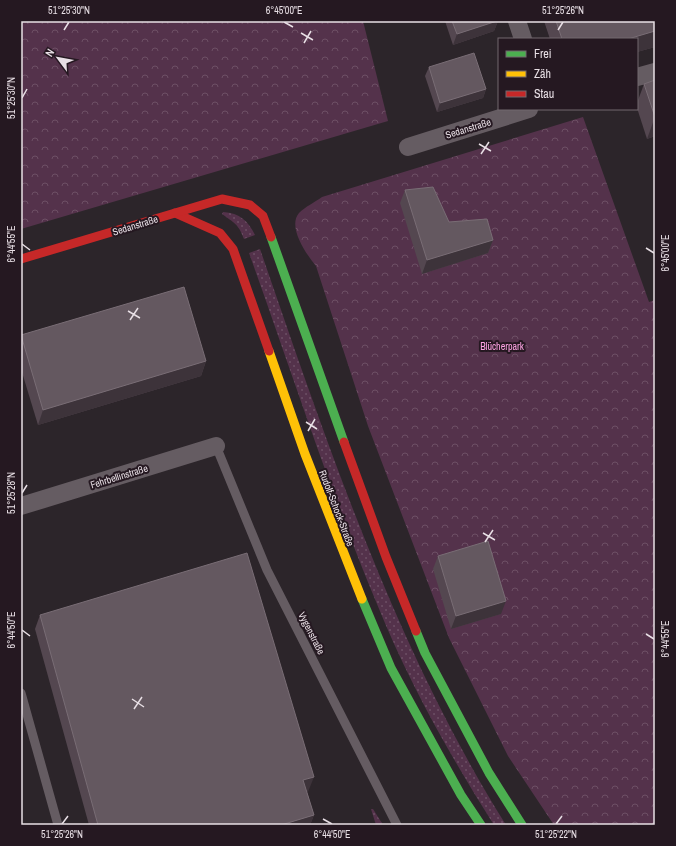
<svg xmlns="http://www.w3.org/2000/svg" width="676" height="846" font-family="'Archivo Narrow',sans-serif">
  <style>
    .grass { fill: url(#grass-dots) }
    .park { fill: url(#park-crowns) }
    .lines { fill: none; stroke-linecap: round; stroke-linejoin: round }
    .lane { stroke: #655c62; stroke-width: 9 }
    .street { stroke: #655c62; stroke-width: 18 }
    .fast { stroke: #4caf50; stroke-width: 9 }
    .slow { stroke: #ffc107; stroke-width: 9 }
    .jam { stroke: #c62828; stroke-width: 9 }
    .wall { fill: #544750 }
    .shaded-wall { fill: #3d333a }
    .building { fill: #645860; stroke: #796d75 }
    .ticks { fill: none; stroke: #e8dfe5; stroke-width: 1.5 }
    .labels { text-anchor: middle; stroke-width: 4; stroke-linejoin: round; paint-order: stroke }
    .street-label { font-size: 10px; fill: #e8dfe5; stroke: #251821 }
    .park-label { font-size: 10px; fill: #fda3e3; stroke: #251821 }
    .neatline { fill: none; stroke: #e8dfe5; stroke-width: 1.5 }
    .ticks-label { font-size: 10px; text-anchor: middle; fill: #e8dfe5 }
  </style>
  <defs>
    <pattern id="grass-dots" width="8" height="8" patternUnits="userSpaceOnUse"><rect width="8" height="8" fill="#54324b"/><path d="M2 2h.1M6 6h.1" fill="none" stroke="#6d4f65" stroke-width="1.8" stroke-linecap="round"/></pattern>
    <pattern id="park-crowns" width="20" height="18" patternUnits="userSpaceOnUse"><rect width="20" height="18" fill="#54324b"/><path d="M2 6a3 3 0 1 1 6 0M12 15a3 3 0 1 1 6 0" fill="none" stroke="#6d4f65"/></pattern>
  </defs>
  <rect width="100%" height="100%" fill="#2c252a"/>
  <g class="grass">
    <path d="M223 212C240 213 248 221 255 235L244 239C238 223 234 223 222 214Z"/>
    <path d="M260 249C328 446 395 648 506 825H494C449 754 408 681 377 604 329 489 291 370 249 253Z"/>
    <path d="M371 809H373L383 825H376Z"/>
  </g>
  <g class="park">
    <path d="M21 21H363L388 121 21 229Z"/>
    <path d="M583 117 649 302 655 300V825H554L508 756 449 638 368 426 316 266C307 255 287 227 299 213 305 207 315 202 322 197Z"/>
  </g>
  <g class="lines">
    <g class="lane">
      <path d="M216 446 267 570 397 825"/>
      <path d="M21 693 58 825"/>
    </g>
    <g class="street">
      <path d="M517 21 523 39"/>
      <path d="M637 77 655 72"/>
      <path d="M408 147 529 109"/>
      <path d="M21 506 216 446"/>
    </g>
    <g class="fast">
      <path d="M271 237 344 442"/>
      <path d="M362 599 391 668 461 795 481 825"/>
      <path d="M416 631 425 653 489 773 522 825"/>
    </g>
    <path class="slow" d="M269 351 305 454 362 599"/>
    <g class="jam">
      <path d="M175 213 220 233 233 249 269 351"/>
      <path d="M21 259 222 199 250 205 263 216 271 237"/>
      <path d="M344 442 386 557 416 631"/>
    </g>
  </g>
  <g class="wall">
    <path d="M445 21H498L494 31 453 45Z"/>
    <path d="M544 21H655V47L637 52V39H550Z"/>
    <path d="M429 67 486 89 483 98 437 112 425 76Z"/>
    <path d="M655 80V136L647 139 637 108V103L644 84Z"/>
    <path d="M405 190 449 222 493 240 488 253 422 274 400 203Z"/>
    <path d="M21 335 206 361 201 376 38 425 21 369Z"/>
    <path d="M438 556 501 614 451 629 433 569Z"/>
    <path d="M40 615 308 792H307L314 815 310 825H89L35 629Z"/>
  </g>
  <g class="shaded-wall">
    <path d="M497 21H498L494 31 453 45 457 34Z"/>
    <path d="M655 31V47L637 52V39H628Z"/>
    <path d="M486 89 483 98 437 112 440 103Z"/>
    <path d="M655 117V136L647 139Z"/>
    <path d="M493 240 488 253 422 274 427 260Z"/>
    <path d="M206 361 201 376 38 425 43 410Z"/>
    <path d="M506 601 501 614 451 629 456 616Z"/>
    <path d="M314 777 308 792 298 795 303 780Z"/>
    <path d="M314 815 310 825H281Z"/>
  </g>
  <g class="building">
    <path d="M452 21H497L457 34Z"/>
    <path d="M556 21H655V31L628 39H562Z"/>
    <path d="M474 53 486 89 440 103 429 67Z"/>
    <path d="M655 80V117L644 84Z"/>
    <path d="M433 187 449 222 487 219 493 240 427 260 405 190Z"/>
    <path d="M184 287 206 361 43 410 21 335Z"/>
    <path d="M488 541 506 601 456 616 438 556Z"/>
    <path d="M247 553 314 777 303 780 314 815 281 825H98L40 615Z"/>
  </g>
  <path class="ticks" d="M284 22 293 27M64 30 69 22M558 30 563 22M301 33 313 40M304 43 311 31M22 98 27 89M479 144 491 151M481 154 489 142M22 244 30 250M646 248 654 253M128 311 140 318M130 320 138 308M306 422 317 429M308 431 315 419M22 493 27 485M483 533 495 540M485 542 493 530M22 630 30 636M646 634 654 639M132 699 144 707M134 709 142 697M323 819 332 824M62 824 68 816M556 824 562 816"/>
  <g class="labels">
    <g class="street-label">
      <text transform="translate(468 128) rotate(-17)" y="4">Sedanstraße</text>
      <text transform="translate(135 225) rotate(-17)" y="4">Sedanstraße</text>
      <text transform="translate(119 476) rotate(-17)" y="4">Fehrbellinstraße</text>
      <text transform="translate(337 508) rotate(69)" y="4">Rudolf-Schock-Straße</text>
      <text transform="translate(312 633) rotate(63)" y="4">Vygenstraße</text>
    </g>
    <g class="park-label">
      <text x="502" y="350">Blücherpark</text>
    </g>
  </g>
  <rect width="676" height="846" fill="none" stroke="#251821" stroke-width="44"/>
  <rect x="498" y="38" width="140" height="72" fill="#251821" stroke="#73686f"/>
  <rect x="506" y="51" width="20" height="6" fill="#4caf50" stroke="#73686f"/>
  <text x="534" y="58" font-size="12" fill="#e8dfe5">Frei</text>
  <rect x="506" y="71" width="20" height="6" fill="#ffc107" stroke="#73686f"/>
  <text x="534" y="78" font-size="12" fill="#e8dfe5">Zäh</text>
  <rect x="506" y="91" width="20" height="6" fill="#c62828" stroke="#73686f"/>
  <text x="534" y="98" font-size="12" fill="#e8dfe5">Stau</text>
  <g transform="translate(58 58) rotate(302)" stroke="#251821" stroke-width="3" paint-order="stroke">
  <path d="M0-3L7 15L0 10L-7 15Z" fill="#e8dfe5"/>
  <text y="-6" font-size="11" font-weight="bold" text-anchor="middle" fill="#e8dfe5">N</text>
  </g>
  <rect x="22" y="22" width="632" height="802" class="neatline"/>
  <g class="ticks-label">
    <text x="69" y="14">51°25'30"N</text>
    <text x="284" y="14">6°45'00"E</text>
    <text x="563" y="14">51°25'26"N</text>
    <text transform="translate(11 98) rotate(-90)" y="4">51°25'30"N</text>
    <text transform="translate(11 244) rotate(-90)" y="4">6°44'55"E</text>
    <text transform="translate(665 253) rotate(-90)" y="4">6°45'00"E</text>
    <text transform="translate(11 493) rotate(-90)" y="4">51°25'28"N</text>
    <text transform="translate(11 630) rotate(-90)" y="4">6°44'50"E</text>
    <text transform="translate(665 639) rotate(-90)" y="4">6°44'55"E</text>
    <text x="62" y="838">51°25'26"N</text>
    <text x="332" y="838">6°44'50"E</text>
    <text x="556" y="838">51°25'22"N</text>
  </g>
</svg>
